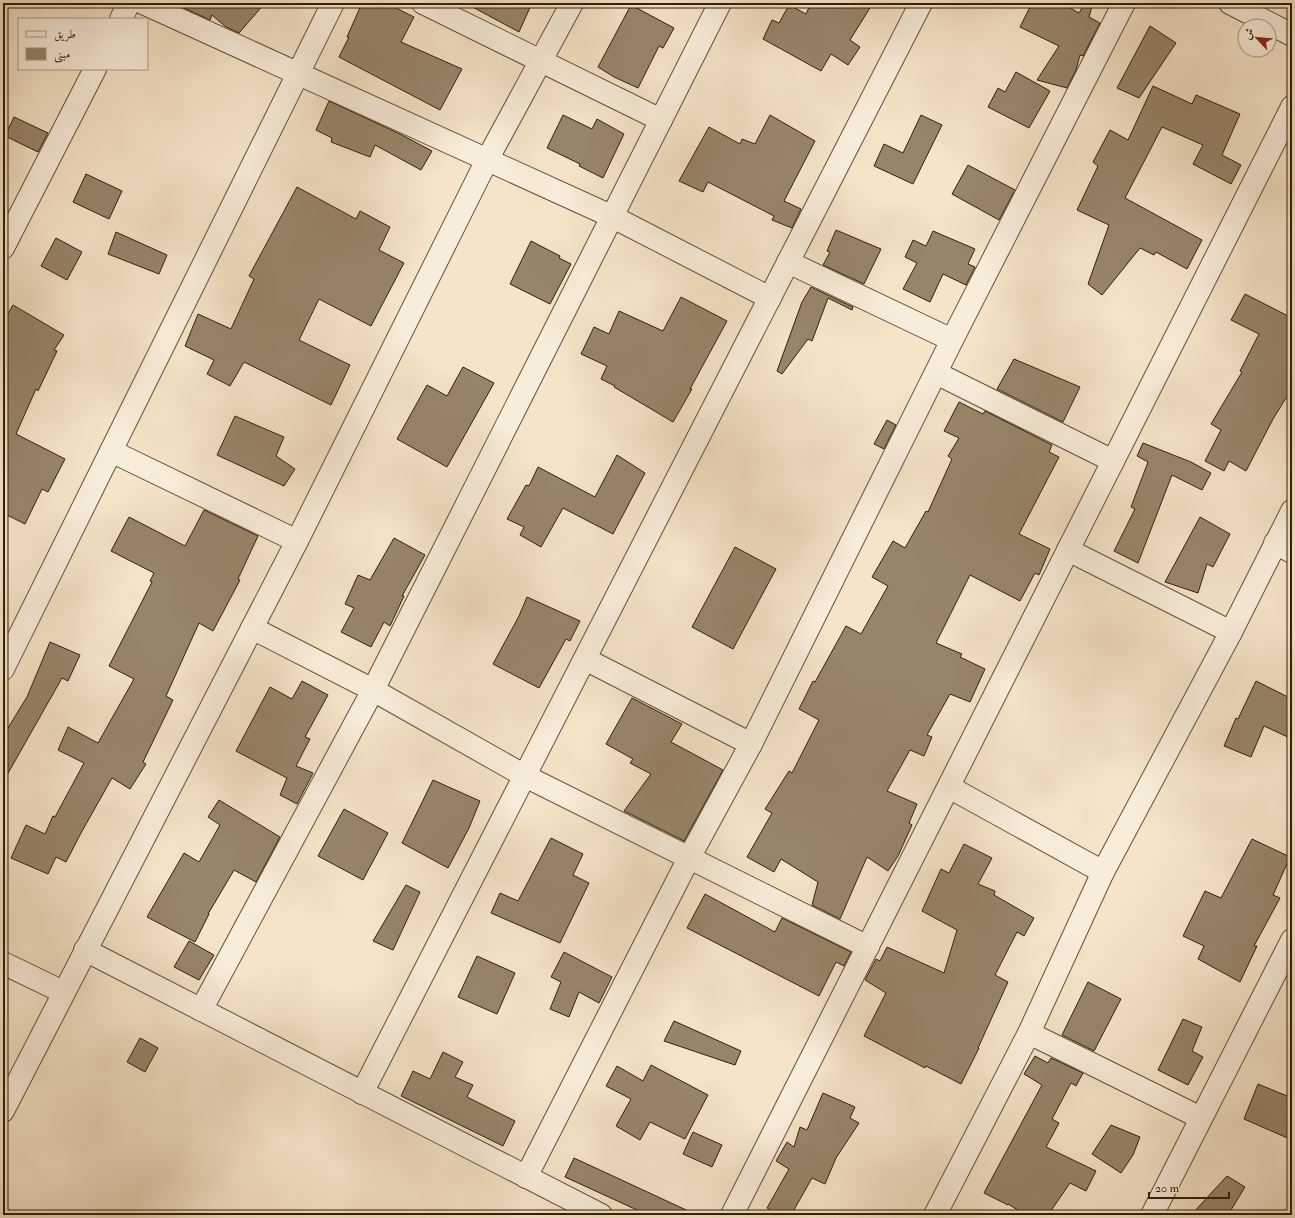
<svg xmlns="http://www.w3.org/2000/svg" width="1295" height="1218" font-family="'IM FELL Double Pica',Amiri,serif">
  <style>
    .building { fill: #97856a; stroke: #311f05 }
    .lines { fill: none; stroke-linecap: round; stroke-linejoin: round }
    .minor-casing { stroke: #625036; stroke-width: 24 }
    .tertiary-casing { stroke: #625036; stroke-width: 24 }
    .minor { stroke: #f8eddb; stroke-width: 22 }
    .tertiary { stroke: #f8eddb; stroke-width: 22 }
  </style>
  <rect width="100%" height="100%" fill="#f5e4c8"/>
  <filter id="stains"><feTurbulence type="fractalNoise" baseFrequency=".005" numOctaves="4"/><feColorMatrix values="0 0 0 0 .2 0 0 0 0 .09 0 0 0 0 .02 0 0 0 .5 -.17"/></filter>
  <radialGradient id="worn" r=".72"><stop offset=".6" stop-color="#630" stop-opacity="0"/><stop offset="1" stop-color="#630" stop-opacity=".3"/></radialGradient>
  <g class="building">
    <path d="M173 3H265L239 33 226 27 212 15 210 20Z"/>
    <path d="M362 3H386L414 17 401 42 462 69 440 110 339 57 349 37H347Z"/>
    <path d="M465 3H532L519 32Z"/>
    <path d="M811 3H873L850 40 860 47 848 65 831 54 821 71 763 39 772 20 779 23 789 5 806 14Z"/>
    <path d="M1032 3H1061L1079 13 1085 3H1093L1089 17 1100 23 1083 56 1080 55 1076 70 1067 88 1037 80 1059 46 1020 27Z"/>
    <path d="M631 5 674 28 663 48 659 46 638 88 614 77 598 67Z"/>
    <path d="M1150 26 1176 43 1139 98 1117 88Z"/>
    <path d="M1016 72 1050 91 1029 128 988 107 998 88 1005 92Z"/>
    <path d="M1153 86 1192 104 1196 95 1240 114 1222 155 1241 165 1231 184 1193 164 1203 145 1162 127 1125 198 1202 240 1187 269 1156 252 1154 255 1140 248 1102 295 1088 284 1109 225 1077 210 1098 166 1093 162 1110 130 1128 140Z"/>
    <path d="M329 101 400 134 432 151 421 170 375 145 370 157 331 142 332 138 316 130Z"/>
    <path d="M563 115 592 129 597 119 624 134 603 178 579 166 580 164 547 148Z"/>
    <path d="M770 115 815 141 784 201 801 209 792 228 772 220 774 216 708 182 703 192 679 181 709 127 740 144 742 139 755 144Z"/>
    <path d="M921 115 942 125 913 184 874 166 884 144 903 153Z"/>
    <path d="M14 117 48 133 38 152 5 136Z"/>
    <path d="M968 165 1015 190 999 220 952 194Z"/>
    <path d="M86 174 122 191 109 219 73 202Z"/>
    <path d="M297 187 356 219 360 211 390 227 379 250 404 263 371 326 319 299 299 340 350 365 331 405 244 362 230 386 207 374 214 360 185 346 198 314 231 329 254 279 249 276Z"/>
    <path d="M836 230 881 249 864 284 823 265 830 252 827 251Z"/>
    <path d="M933 231 975 249 968 264 975 267 966 285 943 274 930 302 903 289 917 263 905 257 913 240 926 246Z"/>
    <path d="M116 232 167 255 159 274 108 254Z"/>
    <path d="M56 238 82 252 67 280 41 266Z"/>
    <path d="M531 241 560 256 559 258 571 264 550 304 510 284Z"/>
    <path d="M811 287 853 307 852 310 828 298 812 341 808 339 782 374 777 371 802 302Z"/>
    <path d="M1245 294 1292 318V401L1286 398 1273 419 1246 471 1229 461 1224 471 1205 461 1221 430 1211 424 1242 372 1240 371 1259 334 1231 320Z"/>
    <path d="M681 297 727 321 690 389H692L673 422 614 387 615 386 601 379 607 366 581 354 594 327 609 334 619 311 663 331Z"/>
    <path d="M13 305 64 335 54 350 57 351 38 391 36 389 16 434 65 459 48 492 42 489 25 524 3 513V322Z"/>
    <path d="M1014 359 1080 387 1063 422 997 389Z"/>
    <path d="M463 367 494 383 447 467 397 439 427 385 447 396Z"/>
    <path d="M959 402 983 414 985 411 1052 445 1049 452 1059 457 1019 534 1050 549 1039 575 1035 573 1020 601 970 575 936 643 962 654 960 657 985 669 970 702 950 694 927 735 932 737 924 756 910 750 887 791 917 804 909 823 912 825 898 856 888 871 867 857 840 919 812 905 818 882 781 859 774 872 747 857 772 813 765 809 789 771 792 773 819 720 799 709 813 681 815 682 846 626 861 634 888 586 872 577 893 541 905 548 926 511 928 512 952 459 948 456 959 438 944 431Z"/>
    <path d="M235 416 284 437 276 456 295 469 284 486 217 455Z"/>
    <path d="M887 420 896 425 884 449 874 444Z"/>
    <path d="M1143 443 1191 462 1211 473 1202 490 1172 475 1138 563 1114 551 1135 509 1131 507 1148 462 1137 456Z"/>
    <path d="M617 455 645 473 613 534 563 508 541 547 520 535 524 527 507 519 526 485 529 486 538 467 595 497Z"/>
    <path d="M204 510 258 536 238 579 240 580 213 631 199 623 166 696 173 700 143 762 146 764 130 789 112 778 81 833 66 862 56 857 48 874 11 858 26 825 45 834 53 816 55 817 84 763 58 750 68 727 98 743 134 679 109 666 152 582 150 581 154 573 111 551 129 517 185 546Z"/>
    <path d="M1200 517 1230 534 1213 567 1207 564 1198 593 1165 582Z"/>
    <path d="M394 538 425 555 402 596H404L390 626 384 622 371 647 341 632 354 608 345 604 358 575 370 580Z"/>
    <path d="M735 547 776 569 733 649 692 627Z"/>
    <path d="M527 597 580 621 570 641 566 639 539 688 493 664 519 616Z"/>
    <path d="M50 642 80 655 68 681 62 678 3 782V736L27 697Z"/>
    <path d="M302 681 328 695 305 737 310 739 296 766 313 773 297 804 280 795 287 778 236 751 270 687 292 699Z"/>
    <path d="M1256 681 1292 699V739L1264 726 1251 757 1224 746 1236 718 1238 719Z"/>
    <path d="M632 698 682 724 671 742 723 770 684 841 624 811 651 774 630 763 633 759 606 744Z"/>
    <path d="M433 780 480 801 469 828 448 868 402 843Z"/>
    <path d="M219 800 280 837 256 882 234 870 208 914H209L195 942 147 917 184 853 199 862 220 825 208 817Z"/>
    <path d="M344 809 388 833 363 880 318 856Z"/>
    <path d="M551 838 583 854 573 875 589 883 560 943 491 913 500 893 518 901Z"/>
    <path d="M1252 839 1290 857 1273 895 1280 898 1254 946H1257L1240 982 1198 959 1204 946 1183 936 1205 891 1221 898Z"/>
    <path d="M964 844 992 858 978 884 995 891 994 895 1034 918 1024 936 1017 932 995 975 1008 982 978 1048H979L961 1084 926 1066 925 1068 864 1036 886 993 865 980 876 959 880 961 887 947 944 973 957 930 922 911 941 869 949 873Z"/>
    <path d="M406 885 420 892 393 950 373 941Z"/>
    <path d="M705 894 775 932 782 918 851 952 844 966 836 962 819 996 687 928Z"/>
    <path d="M189 941 214 955 199 980 174 967Z"/>
    <path d="M564 952 612 977 599 1003 579 992 569 1017 550 1009 561 982 551 977Z"/>
    <path d="M477 956 515 973 497 1014 458 997Z"/>
    <path d="M1088 982 1121 999 1094 1051 1062 1035Z"/>
    <path d="M1183 1019 1202 1027 1192 1051 1203 1057 1188 1085 1158 1070Z"/>
    <path d="M674 1021 741 1051 735 1065 664 1041Z"/>
    <path d="M140 1038 158 1048 145 1072 127 1062Z"/>
    <path d="M443 1052 463 1062 455 1077 473 1085 467 1097 515 1121 503 1146 401 1096 413 1071 430 1079Z"/>
    <path d="M1035 1056 1048 1063 1051 1058 1083 1073 1076 1086 1071 1083 1052 1119 1059 1123 1046 1147 1096 1171 1086 1191 1070 1183 1048 1215H1026L1008 1204V1205L984 1193 1042 1085 1024 1074Z"/>
    <path d="M651 1065 708 1095 685 1139 650 1122 640 1140 616 1126 631 1099 606 1086 617 1066 643 1081Z"/>
    <path d="M1258 1084 1292 1098V1140L1244 1119Z"/>
    <path d="M823 1093 855 1107 850 1118 859 1123 836 1158 825 1184 812 1178 791 1215H780L767 1208 789 1169 776 1161 787 1142 794 1147 800 1127 807 1130Z"/>
    <path d="M1111 1125 1140 1137 1133 1155 1121 1173 1092 1154Z"/>
    <path d="M693 1132 722 1145 712 1167 683 1154Z"/>
    <path d="M574 1158 697 1215H648L565 1177Z"/>
    <path d="M1227 1176 1245 1187 1228 1215H1191Z"/>
  </g>
  <g class="lines">
    <defs>
      <g id="minor">
        <path d="M143 3 613 217 770 298"/>
        <path d="M423 3 661 120"/>
        <path d="M121 19 129 3"/>
        <path d="M3 248 95 69"/>
        <path d="M788 262 952 340"/>
        <path d="M936 373 1113 461"/>
        <path d="M111 451 297 541"/>
        <path d="M1275 543 1292 552"/>
        <path d="M1068 550 1231 632"/>
        <path d="M252 628 373 690 525 776 868 947"/>
        <path d="M585 659 751 744"/>
        <path d="M3 669 333 3"/>
        <path d="M949 787 1103 872"/>
        <path d="M85 950 601 1215"/>
        <path d="M3 963 63 992"/>
        <path d="M201 1010 373 690 720 3"/>
        <path d="M1029 1033 1201 1118"/>
        <path d="M362 1093 921 3"/>
        <path d="M3 1111 297 541 487 160 572 3"/>
        <path d="M526 1177 689 858 751 744 952 340 1124 3"/>
        <path d="M732 1215 1292 107"/>
        <path d="M935 1215 1029 1033 1103 872 1231 632 1292 511"/>
        <path d="M1152 1215 1292 940"/>
      </g>
      <path id="tertiary" d="M1230 3 1292 35"/>
    </defs>
    <use href="#minor" class="minor-casing"/>
    <use href="#tertiary" class="tertiary-casing"/>
    <use href="#minor" class="minor"/>
    <use href="#tertiary" class="tertiary"/>
  </g>
  <rect width="1295" height="1218" fill="none" stroke="#f5e4c8" stroke-width="16"/>
  <rect x="4" y="4" width="1287" height="1210" fill="none" stroke="#311f05" stroke-width="2"/>
  <rect x="8" y="8" width="1279" height="1202" fill="none" stroke="#311f05"/>
  <rect x="18" y="18" width="130" height="52" fill="#f8eddb" stroke="#a89b85"/>
  <rect x="26" y="31" width="20" height="6" fill="#f8eddb" stroke="#a89b85"/>
  <text x="54" y="38" font-size="12" fill="#311f05">طريق</text>
  <rect x="26" y="48" width="20" height="12" fill="#97856a" stroke="#a89b85"/>
  <text x="54" y="58" font-size="12" fill="#311f05">مبنى</text>
  <g transform="translate(1257 38) rotate(296)"><circle r="19" fill="#f8eddb" stroke="#a89b85"/>
  <path d="M0-3L7 15L0 10L-7 15Z" fill="#8f2418"/>
  <text y="-6" font-size="11" font-weight="bold" text-anchor="middle" fill="#311f05">ش</text>
  </g>
  <path d="M1149 1192v6h80v-6" fill="none" stroke="#311f05" stroke-width="2"/>
  <text x="1155" y="1192" font-size="12" fill="#311f05" stroke="#f8eddb" stroke-width="3" paint-order="stroke">20 m</text>
  <rect width="100%" height="100%" filter="url(#stains)"/>
  <rect width="100%" height="100%" fill="url(#worn)"/>
</svg>
